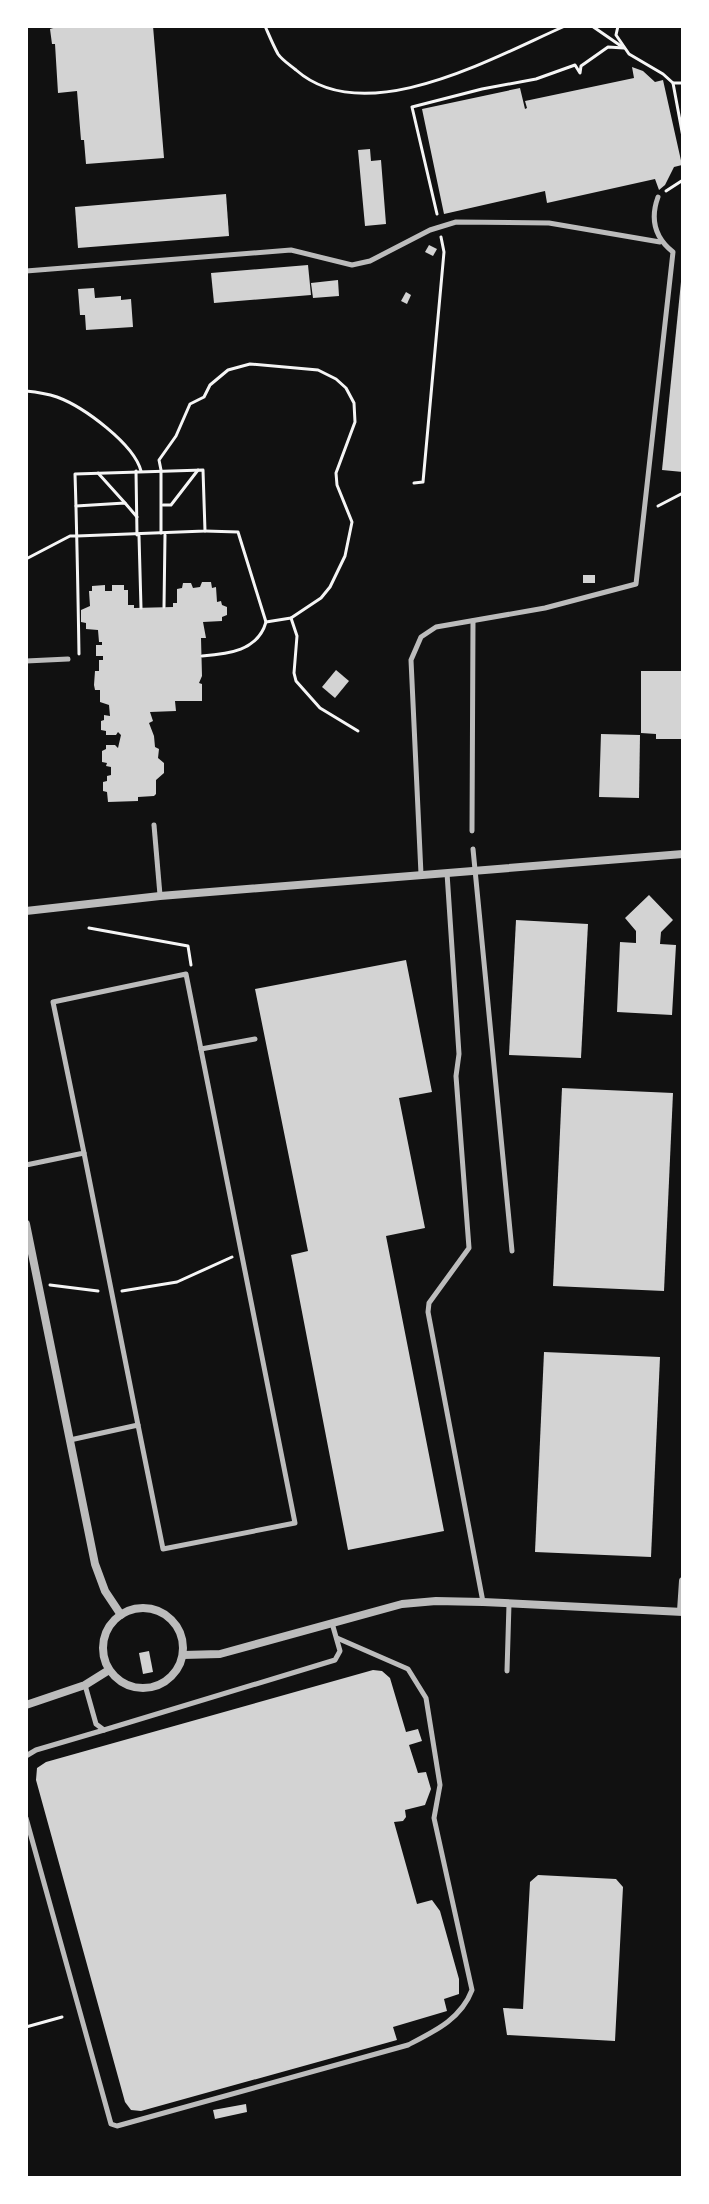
<svg xmlns="http://www.w3.org/2000/svg" width="709" height="2204" font-family="'Nunito Sans',sans-serif">
  <style>
    .building { fill: #d3d3d3 }
    .lines { fill: none; stroke-linecap: round; stroke-linejoin: round }
    .path { stroke: #f5f5f5; stroke-width: 3 }
    .service { stroke: #bcbcbc; stroke-width: 5 }
    .minor { stroke: #bcbcbc; stroke-width: 8 }
  </style>
  <rect width="100%" height="100%" fill="#111"/>
  <g class="building">
    <path d="M60 26H153L164 158 86 164 84 140H81L77 91 58 93 55 44H52L50 29Z"/>
    <path d="M632 67 643 71 655 82 663 80 682 165 674 167 665 185 659 190 655 179 547 203 545 191 444 214 422 109 520 88 525 109 527 108 525 101 634 78Z"/>
    <path d="M370 149 371 161 381 160 386 224 365 226 358 150Z"/>
    <path d="M226 194 229 236 78 248 75 207Z"/>
    <path d="M429 245 437 249 433 256 425 252Z"/>
    <path d="M308 265 311 295 214 303 211 273Z"/>
    <path d="M338 280 339 296 313 298 311 283Z"/>
    <path d="M681 282H683V472L662 470Z"/>
    <path d="M94 288 95 298 121 296V300L131 299 133 327 86 330 85 315H80L78 289Z"/>
    <path d="M406 292 411 295 407 304 401 301Z"/>
    <rect x="583" y="575" width="12" height="8"/>
    <path d="M202 582H211L212 588 216 587 217 602 221 601 222 605 227 607V615L222 617V621L203 622 206 638H201L202 676 199 683 202 684V701H175L176 711 150 712 153 721 149 723 154 736 155 747 159 749 158 758 164 763V773L156 780V794L154 796 138 797V801L108 802 107 792 103 791V782L107 781V776L111 775V767L106 766 107 763 102 762V751L106 749V745H115L118 748 121 735 118 732 116 735H106V731L101 730V721L104 720V715L110 716 109 705 100 702V690H95L94 685 95 671H99V660H103V656H96V645H102V642H99L98 630 86 629V623L81 622V610L90 606 89 591H92V586L105 585V591H112V585H124V590H128V605H134V608L173 607V603H177V589L182 588 183 583H191L193 588 200 587Z"/>
    <path d="M336 670 349 681 335 698 322 687Z"/>
    <path d="M641 671H683V739H656V734L641 733Z"/>
    <path d="M601 734 640 735 639 798 599 797Z"/>
    <path d="M649 895 673 920 661 932 660 944 676 945 672 1015 617 1012 620 942 636 943V931L625 918Z"/>
    <path d="M516 920 588 924 581 1058 509 1055Z"/>
    <path d="M406 960 432 1092 399 1098 425 1228 386 1236 444 1531 348 1550 291 1255 308 1251 255 989Z"/>
    <path d="M562 1088 673 1093 664 1291 553 1286Z"/>
    <path d="M544 1352 660 1357 651 1557 535 1552Z"/>
    <path d="M149 1651 153 1672 143 1674 139 1653Z"/>
    <path d="M373 1670 382 1671 390 1678 406 1732 418 1729 422 1741 409 1745 418 1773 426 1772 431 1789 425 1805 405 1810 406 1817 403 1821 394 1822 417 1904 432 1900 440 1911 459 1979V1994L444 1999 447 2011 393 2027 397 2040 141 2111 131 2110 125 2102 36 1780 37 1768 46 1762Z"/>
    <path d="M538 1875 616 1879 623 1887 615 2041 507 2035 503 2008 523 2009 530 1882Z"/>
    <path d="M246 2104 247 2112 215 2119 213 2110Z"/>
  </g>
  <g class="lines">
    <g class="path">
      <path d="M265 26C269 35 273 45 278 54 282 60 290 65 296 70 365 131 494 57 565 26"/>
      <path d="M592 26 621 46"/>
      <path d="M618 26 616 35 629 54 663 74 673 83 683 137"/>
      <path d="M673 83H683"/>
      <path d="M666 191 683 180"/>
      <path d="M437 214 412 107 482 89 536 79 575 65 580 73 581 66 608 47 624 48"/>
      <path d="M26 391C36 392 48 394 57 397 84 407 134 444 141 471"/>
      <path d="M136 471 137 535"/>
      <path d="M98 473 125 503"/>
      <path d="M414 483 423 482 444 252 441 237"/>
      <path d="M163 505H171L198 470"/>
      <path d="M76 506 125 503 137 517"/>
      <path d="M658 506 683 493"/>
      <path d="M161 533V470L159 460 176 436 190 404 204 397 210 385 228 370 250 364 318 370 336 379 346 388 354 403 355 422 336 473 337 485 352 522 345 556 330 587 321 598 291 618 266 622 238 532 205 531"/>
      <path d="M139 536 141 608"/>
      <path d="M26 559 70 536H77L205 531 203 470 75 474C77 534 78 594 79 654"/>
      <path d="M164 607 165 535"/>
      <path d="M291 618 297 636 294 673 296 681 320 708 358 731"/>
      <path d="M202 656C228 654 258 651 266 622"/>
      <path d="M89 928 188 946 191 965"/>
      <path d="M50 1285 98 1291"/>
      <path d="M122 1291 177 1282 232 1257"/>
      <path d="M26 2027 62 2017"/>
    </g>
    <g class="service">
      <path d="M26 271 291 250 352 265 370 261 430 230 456 222 549 223 660 242"/>
      <path d="M26 661 68 659"/>
      <path d="M154 825 160 895"/>
      <path d="M472 831 473 621"/>
      <path d="M473 849 512 1251"/>
      <path d="M447 873 459 1054 456 1076 469 1248 429 1303 428 1312 483 1602"/>
      <path d="M421 874 411 660 421 637 436 627 545 608 636 584 673 252C654 237 650 219 658 197"/>
      <path d="M201 1049 255 1039"/>
      <path d="M84 1153 138 1425"/>
      <path d="M26 1165 84 1153 53 1002 186 974 295 1523 163 1549 138 1425 70 1440"/>
      <path d="M507 1671 509 1604"/>
      <path d="M85 1685 96 1724 104 1730 335 1660 340 1651 332 1623"/>
      <path d="M26 1756 36 1750 104 1730"/>
      <path d="M26 1818 111 2124 117 2126 408 2045C435 2031 461 2019 472 1990L434 1818 440 1785 426 1698 408 1669 337 1638"/>
    </g>
    <g class="minor">
      <path d="M26 911 160 896 683 854"/>
      <path d="M26 1224 95 1564 105 1591 121 1615"/>
      <circle cx="143" cy="1648" r="40"/>
      <path d="M681 1611 683 1581"/>
      <path d="M183 1655 220 1654 402 1604 436 1601 483 1602 683 1612"/>
      <path d="M26 1705 85 1685 109 1670"/>
    </g>
  </g>
  <rect width="709" height="2204" fill="none" stroke="#ffffff" stroke-width="56"/>
</svg>
